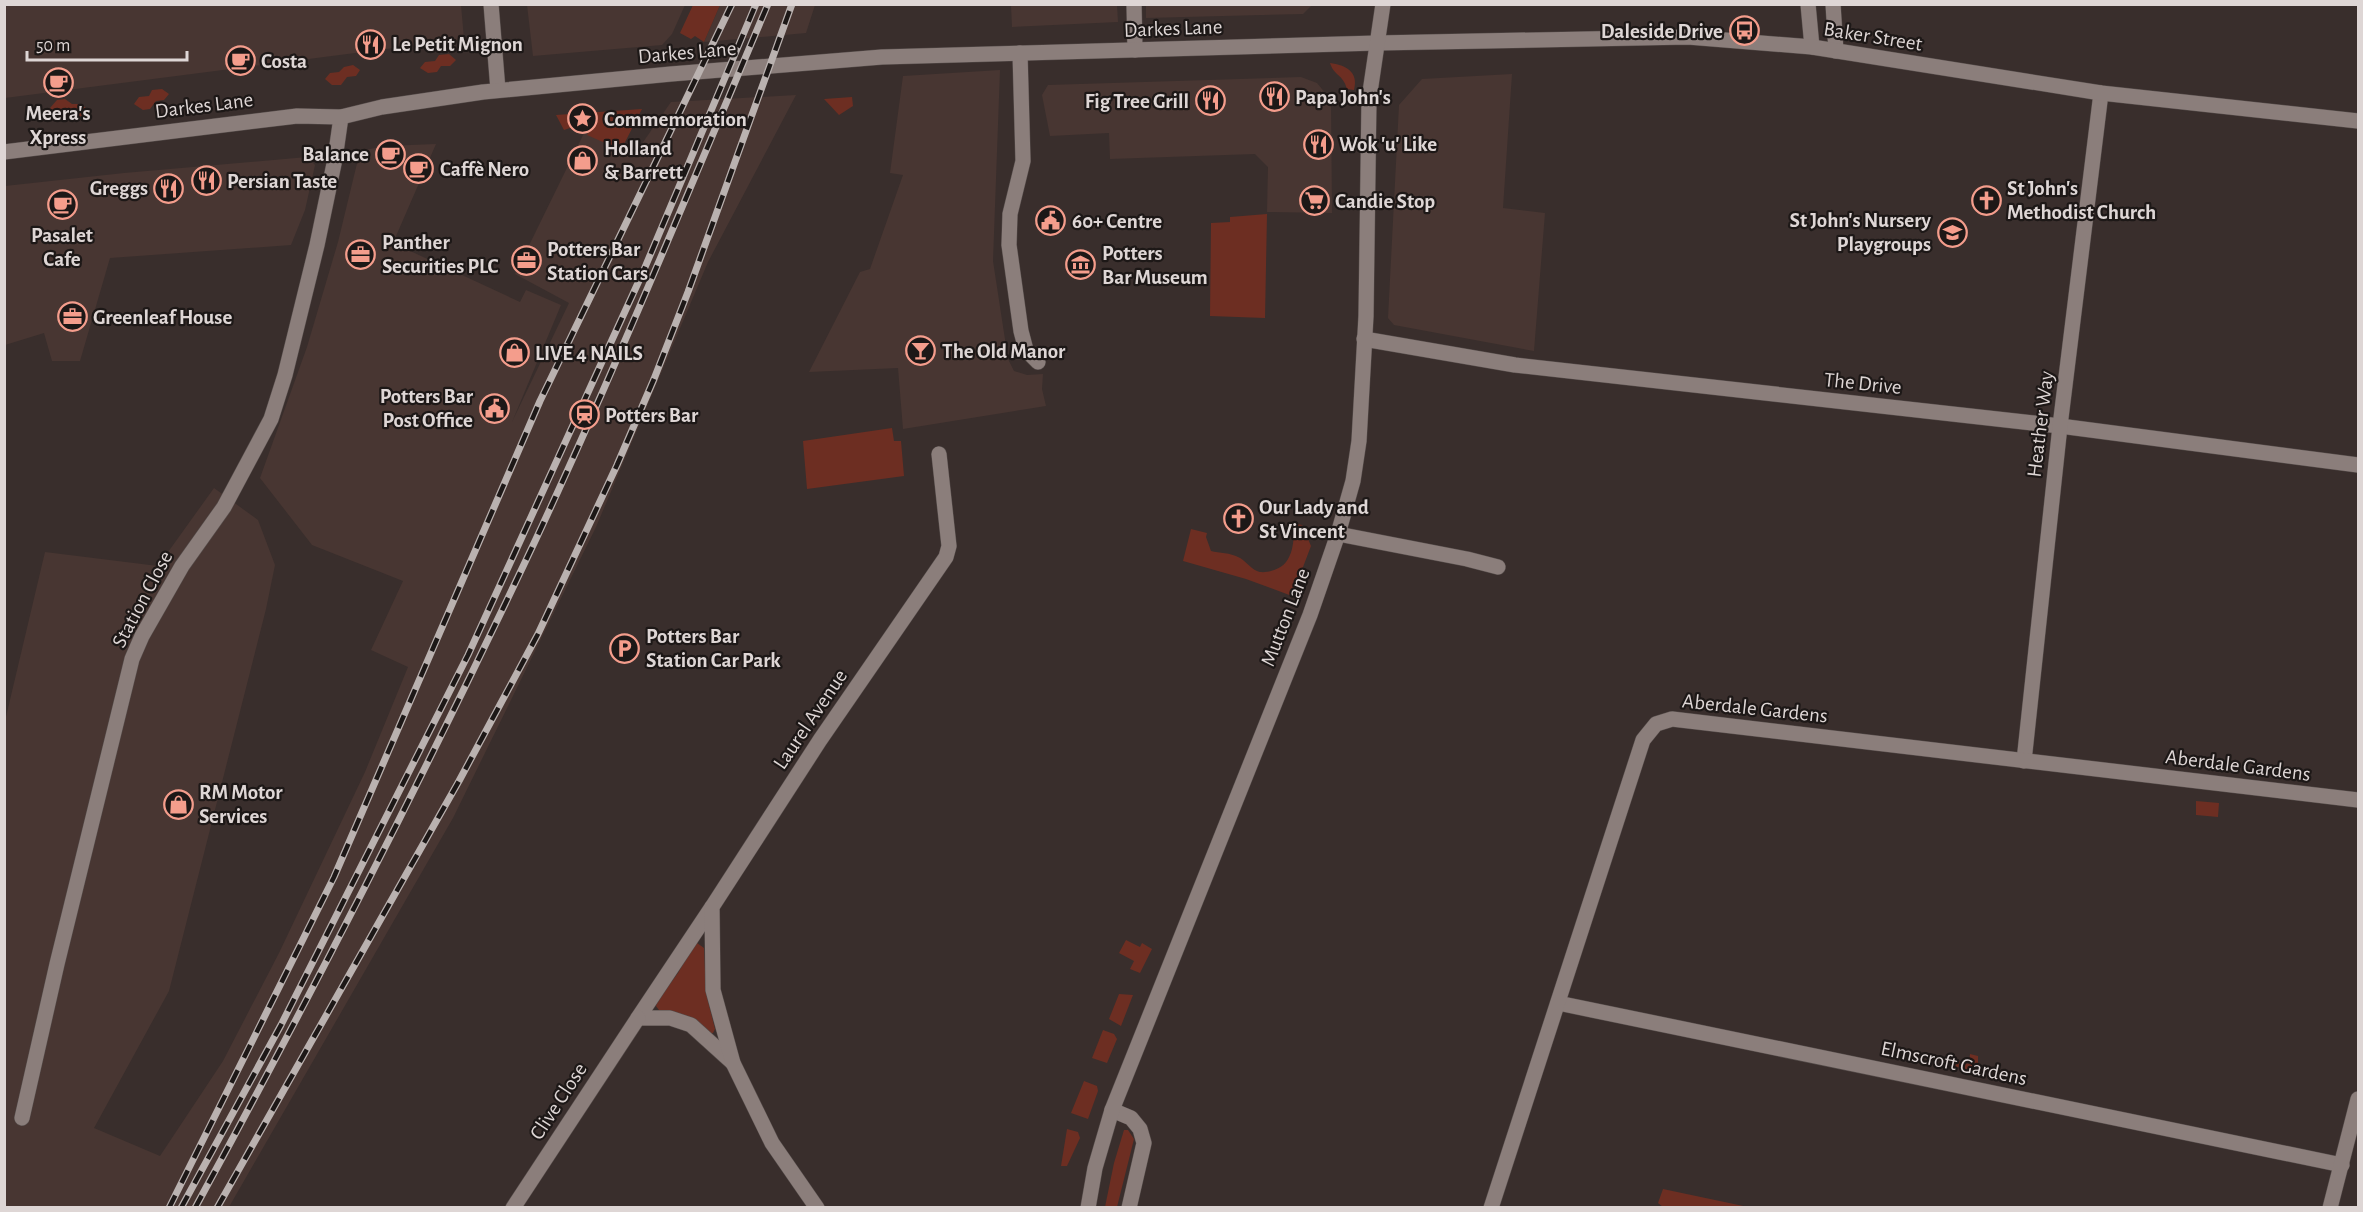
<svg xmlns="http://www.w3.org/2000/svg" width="2363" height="1212" font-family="'Alegreya Sans',sans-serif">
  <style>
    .built { fill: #483632 }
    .green { fill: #6d2e22 }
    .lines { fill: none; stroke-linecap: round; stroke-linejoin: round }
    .street-casing { stroke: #554c4a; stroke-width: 16 }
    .secondary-casing { stroke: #554c4a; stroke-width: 16 }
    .street { stroke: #8b7e7b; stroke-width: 15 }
    .secondary { stroke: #8b7e7b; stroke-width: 15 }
    .rail-casing { stroke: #bab2b0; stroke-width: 7 }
    .rail { stroke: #1d1817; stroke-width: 4.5; stroke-dasharray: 14; stroke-linecap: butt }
    .labels { text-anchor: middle; stroke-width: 4.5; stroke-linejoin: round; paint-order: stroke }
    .street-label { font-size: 21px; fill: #ded6d5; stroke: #1d1817 }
    .poi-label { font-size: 21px; font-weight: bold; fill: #ded6d5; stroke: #1d1817; text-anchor: start }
  </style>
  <rect width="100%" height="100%" fill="#392e2c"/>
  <g class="built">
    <path d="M4 5H461L464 39 5 98Z"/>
    <path d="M527 5V4L685 5 672 34 662 45 533 56Z"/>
    <path d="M720 5H815L806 33 704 42Z"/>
    <path d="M1011 5H1117L1118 22 1012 27Z"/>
    <path d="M1146 5V4L1312 5 1303 14 1146 18Z"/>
    <path d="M1000 70 993 261 1008 359 1014 371 1027 375 1043 374 1042 389 1046 406 903 429 898 368 809 372 860 272 870 269 903 175 890 173 903 76Z"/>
    <path d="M1512 74 1503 208 1545 213 1534 351 1394 325 1388 318 1399 105 1422 79Z"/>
    <path d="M1301 77 1317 83 1331 100 1332 213 1267 212 1268 167 1255 154 1110 159 1109 133 1050 136 1042 95 1048 85Z"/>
    <path d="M796 95 708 262 596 527 453 818 229 1207 5 1208V721L45 552 158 566 214 488 258 520 275 565 266 609 169 991 94 1128 160 1156 223 1061 279 953 365 772 408 667 371 650 403 581 312 545 260 478 307 347 338 242 360 151 385 146 436 144 393 243 520 302 526 290 561 305 512 422 569 303 515 274 587 127 639 148 671 102Z"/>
    <path d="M307 157 315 165 305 210 291 245 110 258 80 361H52L44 333 5 345V186L124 173Z"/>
  </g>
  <g class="green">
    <path d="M693 5H720L704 42 695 36 691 39 680 33Z"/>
    <path d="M449 54 456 60 450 66H441L437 72 428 73 420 68 425 62 435 61 439 55Z"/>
    <path d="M1330 63C1346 65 1359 72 1354 90L1347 89C1343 74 1334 76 1330 63Z"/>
    <path d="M353 65 360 70 356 76 347 77 341 85H332L325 79 330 73 339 72 344 67Z"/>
    <path d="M162 89 169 94 164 100 156 101 150 109 143 110 134 104 139 97 149 96 152 90Z"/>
    <path d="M852 97 853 106 839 115 824 99Z"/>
    <path d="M65 99 72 104H81L87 109 82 116 73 117 66 113 57 114 50 108 57 100Z"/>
    <path d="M642 109 621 150 587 135 592 126 585 123 564 130 556 115Z"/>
    <path d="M1267 214 1265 318 1210 316 1211 223 1230 222V217Z"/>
    <path d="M892 428 894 441H901L904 476 807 489 803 441Z"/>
    <path d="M1297 524 1302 525 1311 546 1292 596 1246 579 1183 561 1191 529 1207 533 1206 537 1211 551C1219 553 1231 553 1238 557 1245 560 1250 568 1257 571 1261 573 1267 572 1271 571 1293 566 1294 544 1294 525Z"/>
    <path d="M2196 801 2219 803 2218 817 2196 815Z"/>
    <path d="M1126 940 1140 947 1142 943 1152 949 1140 973 1130 969 1134 961 1119 953Z"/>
    <path d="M697 943 704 948 706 993 715 1029 713 1033H710C695 1018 680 1011 659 1010L656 1006 658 1000 678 973 693 946Z"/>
    <path d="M1119 994 1133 995 1121 1026 1109 1019Z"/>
    <path d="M1103 1030 1114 1034 1117 1039 1107 1063 1092 1058Z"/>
    <path d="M1970 1054 1978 1056V1072L1953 1066 1955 1060 1969 1064Z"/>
    <path d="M1084 1081 1097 1086 1098 1091 1088 1119 1071 1113Z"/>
    <path d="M1067 1129 1078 1132 1080 1138 1067 1166H1061Z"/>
    <path d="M1124 1130H1128L1134 1139 1117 1207H1105L1114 1163Z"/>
    <path d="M1663 1189 1748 1207H1663L1658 1203Z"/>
  </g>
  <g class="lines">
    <defs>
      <g id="street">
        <path d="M1134 4 1135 50"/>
        <path d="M1808 4 1812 47"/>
        <path d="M1833 4 1836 51"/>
        <path d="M1020 53 1023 161 1010 214 1009 245 1021 331 1026 350 1038 362"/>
        <path d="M1364 339 1515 365 2060 426 2358 465"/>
        <path d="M1338 534 1467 559 1498 567"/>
        <path d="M2024 761 2060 426 2101 93"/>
        <path d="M712 907 638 1018H670L691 1025 733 1063"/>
        <path d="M1558 1003 2342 1165"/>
        <path d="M1112 1110 1131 1118 1140 1129 1144 1143 1129 1208"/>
        <path d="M22 1118 57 964 132 659 142 636 182 566 224 507 271 419 285 375 317 245 335 159 341 117"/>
        <path d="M513 1208 638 1018"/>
        <path d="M817 1208 772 1143 733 1063 713 990 712 907 820 740 946 557 949 546 939 454"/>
        <path d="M1491 1208 1643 740 1656 724 1672 719 2358 800"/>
        <path d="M2330 1208 2358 1099"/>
      </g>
      <g id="secondary">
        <path d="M491 4 498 90"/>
        <path d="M4 152 297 116 341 117 382 107 483 92 671 74 882 57 1377 43 1688 37 1812 47 2101 93 2358 121"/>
        <path d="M1088 1208 1095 1168 1112 1110 1310 615 1338 534 1353 481 1359 441 1366 316 1369 99 1383 4"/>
      </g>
    </defs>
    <use href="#street" class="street-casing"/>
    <use href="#secondary" class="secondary-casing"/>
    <use href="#street" class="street"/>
    <use href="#secondary" class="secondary"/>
    <defs>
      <g id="rail">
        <path d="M169 1208 334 877 540 401 732 4"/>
        <path d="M181 1208 281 1025 468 655 643 272 756 4"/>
        <path d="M195 1208C315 988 429 766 536 539 618 363 692 183 768 4"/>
        <path d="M217 1208 459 781 538 634 617 465 654 379 688 292 792 4"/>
      </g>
    </defs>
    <use href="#rail" class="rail-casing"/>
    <use href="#rail" class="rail"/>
  </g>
  <defs>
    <symbol id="bus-ring" viewBox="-11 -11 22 22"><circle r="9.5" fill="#1d1817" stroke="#f49d8c" stroke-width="1.5"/><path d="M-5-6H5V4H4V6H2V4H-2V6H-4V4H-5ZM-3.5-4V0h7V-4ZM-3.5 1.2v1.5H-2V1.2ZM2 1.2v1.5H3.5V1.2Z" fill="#f49d8c"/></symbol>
    <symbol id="restaurant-ring" viewBox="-11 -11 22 22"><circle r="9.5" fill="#1d1817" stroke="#f49d8c" stroke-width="1.5"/><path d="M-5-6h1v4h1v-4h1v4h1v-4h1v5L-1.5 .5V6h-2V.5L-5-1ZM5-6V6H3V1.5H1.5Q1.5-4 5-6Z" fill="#f49d8c"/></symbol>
    <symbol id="cafe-ring" viewBox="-11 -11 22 22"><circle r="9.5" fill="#1d1817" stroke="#f49d8c" stroke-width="1.5"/><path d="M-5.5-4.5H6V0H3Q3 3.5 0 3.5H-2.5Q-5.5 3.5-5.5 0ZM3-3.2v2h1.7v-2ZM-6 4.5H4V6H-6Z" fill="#f49d8c"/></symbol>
    <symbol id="sight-ring" viewBox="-11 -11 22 22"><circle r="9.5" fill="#1d1817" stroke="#f49d8c" stroke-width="1.5"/><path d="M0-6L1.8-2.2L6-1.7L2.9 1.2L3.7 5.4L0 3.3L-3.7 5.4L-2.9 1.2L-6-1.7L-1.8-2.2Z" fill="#f49d8c"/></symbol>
    <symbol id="shop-ring" viewBox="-11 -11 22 22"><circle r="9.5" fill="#1d1817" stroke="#f49d8c" stroke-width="1.5"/><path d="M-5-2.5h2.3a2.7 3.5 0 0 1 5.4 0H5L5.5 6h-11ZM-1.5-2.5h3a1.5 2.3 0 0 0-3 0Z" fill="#f49d8c"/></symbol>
    <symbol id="church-ring" viewBox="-11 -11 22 22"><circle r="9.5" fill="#1d1817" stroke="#f49d8c" stroke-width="1.5"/><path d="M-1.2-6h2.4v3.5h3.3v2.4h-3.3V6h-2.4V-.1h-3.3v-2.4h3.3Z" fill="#f49d8c"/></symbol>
    <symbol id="supermarket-ring" viewBox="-11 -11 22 22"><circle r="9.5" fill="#1d1817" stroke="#f49d8c" stroke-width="1.5"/><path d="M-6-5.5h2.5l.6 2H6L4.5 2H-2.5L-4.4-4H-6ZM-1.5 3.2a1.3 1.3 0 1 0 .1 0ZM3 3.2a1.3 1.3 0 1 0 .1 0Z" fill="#f49d8c"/></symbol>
    <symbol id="civic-ring" viewBox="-11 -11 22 22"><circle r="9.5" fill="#1d1817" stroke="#f49d8c" stroke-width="1.5"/><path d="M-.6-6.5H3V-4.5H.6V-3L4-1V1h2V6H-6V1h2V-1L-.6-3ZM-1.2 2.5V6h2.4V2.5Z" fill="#f49d8c"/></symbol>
    <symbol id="school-ring" viewBox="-11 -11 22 22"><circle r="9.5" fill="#1d1817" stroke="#f49d8c" stroke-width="1.5"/><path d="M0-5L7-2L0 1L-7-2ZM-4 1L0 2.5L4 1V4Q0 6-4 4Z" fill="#f49d8c"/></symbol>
    <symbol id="office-ring" viewBox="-11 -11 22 22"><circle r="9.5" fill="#1d1817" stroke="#f49d8c" stroke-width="1.5"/><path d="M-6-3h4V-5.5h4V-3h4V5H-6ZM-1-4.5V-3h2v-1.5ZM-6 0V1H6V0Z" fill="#f49d8c"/></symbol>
    <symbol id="museum-ring" viewBox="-11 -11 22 22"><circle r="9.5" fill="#1d1817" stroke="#f49d8c" stroke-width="1.5"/><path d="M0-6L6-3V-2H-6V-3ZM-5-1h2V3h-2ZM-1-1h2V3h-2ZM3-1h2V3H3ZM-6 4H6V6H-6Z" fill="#f49d8c"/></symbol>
    <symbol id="bar-ring" viewBox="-11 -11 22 22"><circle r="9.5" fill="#1d1817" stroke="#f49d8c" stroke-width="1.5"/><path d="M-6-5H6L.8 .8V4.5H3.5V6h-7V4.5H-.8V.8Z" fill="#f49d8c"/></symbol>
    <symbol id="station-ring" viewBox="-11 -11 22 22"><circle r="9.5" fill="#1d1817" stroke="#f49d8c" stroke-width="1.5"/><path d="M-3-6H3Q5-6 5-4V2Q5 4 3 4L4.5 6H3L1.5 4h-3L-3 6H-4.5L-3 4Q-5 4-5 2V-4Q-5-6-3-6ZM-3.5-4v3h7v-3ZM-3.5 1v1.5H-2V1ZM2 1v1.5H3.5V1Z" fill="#f49d8c"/></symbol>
    <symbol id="parking-ring" viewBox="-11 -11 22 22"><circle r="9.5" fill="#1d1817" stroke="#f49d8c" stroke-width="1.5"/><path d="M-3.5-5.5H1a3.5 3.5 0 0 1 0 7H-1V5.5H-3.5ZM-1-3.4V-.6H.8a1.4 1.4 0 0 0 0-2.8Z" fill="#f49d8c"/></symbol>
  </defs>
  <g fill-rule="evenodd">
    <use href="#bus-ring" x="1728" y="14" width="33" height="33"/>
    <use href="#restaurant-ring" x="354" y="28" width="33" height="33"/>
    <use href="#cafe-ring" x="224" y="44" width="33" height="33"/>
    <use href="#cafe-ring" x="42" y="66" width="33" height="33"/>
    <use href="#restaurant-ring" x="1258" y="80" width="33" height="33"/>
    <use href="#restaurant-ring" x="1194" y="84" width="33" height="33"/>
    <use href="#sight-ring" x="566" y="102" width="33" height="33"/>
    <use href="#restaurant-ring" x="1302" y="128" width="33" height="33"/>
    <use href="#cafe-ring" x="374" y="138" width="33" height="33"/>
    <use href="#shop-ring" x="566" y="144" width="33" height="33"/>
    <use href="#cafe-ring" x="402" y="152" width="33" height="33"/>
    <use href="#restaurant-ring" x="190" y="164" width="33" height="33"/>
    <use href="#restaurant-ring" x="152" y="172" width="33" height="33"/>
    <use href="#church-ring" x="1970" y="184" width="33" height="33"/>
    <use href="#supermarket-ring" x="1298" y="184" width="33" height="33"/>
    <use href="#cafe-ring" x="46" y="188" width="33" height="33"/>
    <use href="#civic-ring" x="1034" y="204" width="33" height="33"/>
    <use href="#school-ring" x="1936" y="216" width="33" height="33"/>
    <use href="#office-ring" x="344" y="238" width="33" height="33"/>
    <use href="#office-ring" x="510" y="244" width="33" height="33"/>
    <use href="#museum-ring" x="1064" y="248" width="33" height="33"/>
    <use href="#office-ring" x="56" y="300" width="33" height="33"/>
    <use href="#bar-ring" x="904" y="334" width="33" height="33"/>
    <use href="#shop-ring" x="498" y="336" width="33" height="33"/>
    <use href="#civic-ring" x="478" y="392" width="33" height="33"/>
    <use href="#station-ring" x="568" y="398" width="33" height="33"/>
    <use href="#church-ring" x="1222" y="502" width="33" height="33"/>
    <use href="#parking-ring" x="608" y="632" width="33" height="33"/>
    <use href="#shop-ring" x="162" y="788" width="33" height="33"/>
  </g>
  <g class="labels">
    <g class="street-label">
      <text transform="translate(1173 28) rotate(-2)" y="7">Darkes Lane</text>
      <text transform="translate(1873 36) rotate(9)" y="7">Baker Street</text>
      <text transform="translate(687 52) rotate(-5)" y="7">Darkes Lane</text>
      <text transform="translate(204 105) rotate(-7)" y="7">Darkes Lane</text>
      <text transform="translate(1863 383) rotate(6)" y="7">The Drive</text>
      <text transform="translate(2040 424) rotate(-83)" y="7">Heather Way</text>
      <text transform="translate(142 599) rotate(-62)" y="7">Station Close</text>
      <text transform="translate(1285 617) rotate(-69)" y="7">Mutton Lane</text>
      <text transform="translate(1755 708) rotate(6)" y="7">Aberdale Gardens</text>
      <text transform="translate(810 719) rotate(-56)" y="7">Laurel Avenue</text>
      <text transform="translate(2238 765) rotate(7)" y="7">Aberdale Gardens</text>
      <text transform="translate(1954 1063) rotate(12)" y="7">Elmscroft Gardens</text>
      <text transform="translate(558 1101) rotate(-57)" y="7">Clive Close</text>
    </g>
    <g class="poi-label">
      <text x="1723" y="38" text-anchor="end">Daleside Drive</text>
      <text x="392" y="51">Le Petit Mignon</text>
      <text x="261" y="68">Costa</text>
      <text x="1295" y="104">Papa John's</text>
      <text x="1189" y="108" text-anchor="end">Fig Tree Grill</text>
      <text x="58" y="120" text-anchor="middle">Meera's<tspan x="58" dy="24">Xpress</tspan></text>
      <text x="604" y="126">Commemoration</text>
      <text x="1339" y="151">Wok 'u' Like</text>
      <text x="604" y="155">Holland<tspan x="604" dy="24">&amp; Barrett</tspan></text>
      <text x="369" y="161" text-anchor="end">Balance</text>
      <text x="440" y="176">Caffè Nero</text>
      <text x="227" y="188">Persian Taste</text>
      <text x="148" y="195" text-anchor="end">Greggs</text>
      <text x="2007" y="195">St John's<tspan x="2007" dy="24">Methodist Church</tspan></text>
      <text x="1335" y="208">Candie Stop</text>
      <text x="1931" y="227" text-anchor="end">St John's Nursery<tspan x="1931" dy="24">Playgroups</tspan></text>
      <text x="1072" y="228">60+ Centre</text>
      <text x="62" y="242" text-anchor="middle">Pasalet<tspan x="62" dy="24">Cafe</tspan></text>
      <text x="382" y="249">Panther<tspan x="382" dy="24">Securities PLC</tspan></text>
      <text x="547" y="256">Potters Bar<tspan x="547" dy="24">Station Cars</tspan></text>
      <text x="1102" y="260">Potters<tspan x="1102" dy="24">Bar Museum</tspan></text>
      <text x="93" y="324">Greenleaf House</text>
      <text x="942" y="358">The Old Manor</text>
      <text x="535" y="360">LIVE 4 NAILS</text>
      <text x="473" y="403" text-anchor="end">Potters Bar<tspan x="473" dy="24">Post Office</tspan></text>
      <text x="605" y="422">Potters Bar</text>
      <text x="1259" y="514">Our Lady and<tspan x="1259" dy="24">St Vincent</tspan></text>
      <text x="646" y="643">Potters Bar<tspan x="646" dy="24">Station Car Park</tspan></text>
      <text x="199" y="799">RM Motor<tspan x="199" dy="24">Services</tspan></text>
    </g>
  </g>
  <rect width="2363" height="1212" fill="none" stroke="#ded6d5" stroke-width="12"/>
  <path d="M27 51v9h160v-9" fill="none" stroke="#ded6d5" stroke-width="3"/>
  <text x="36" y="51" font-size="18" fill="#ded6d5" stroke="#1d1817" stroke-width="4.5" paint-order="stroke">50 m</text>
</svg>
